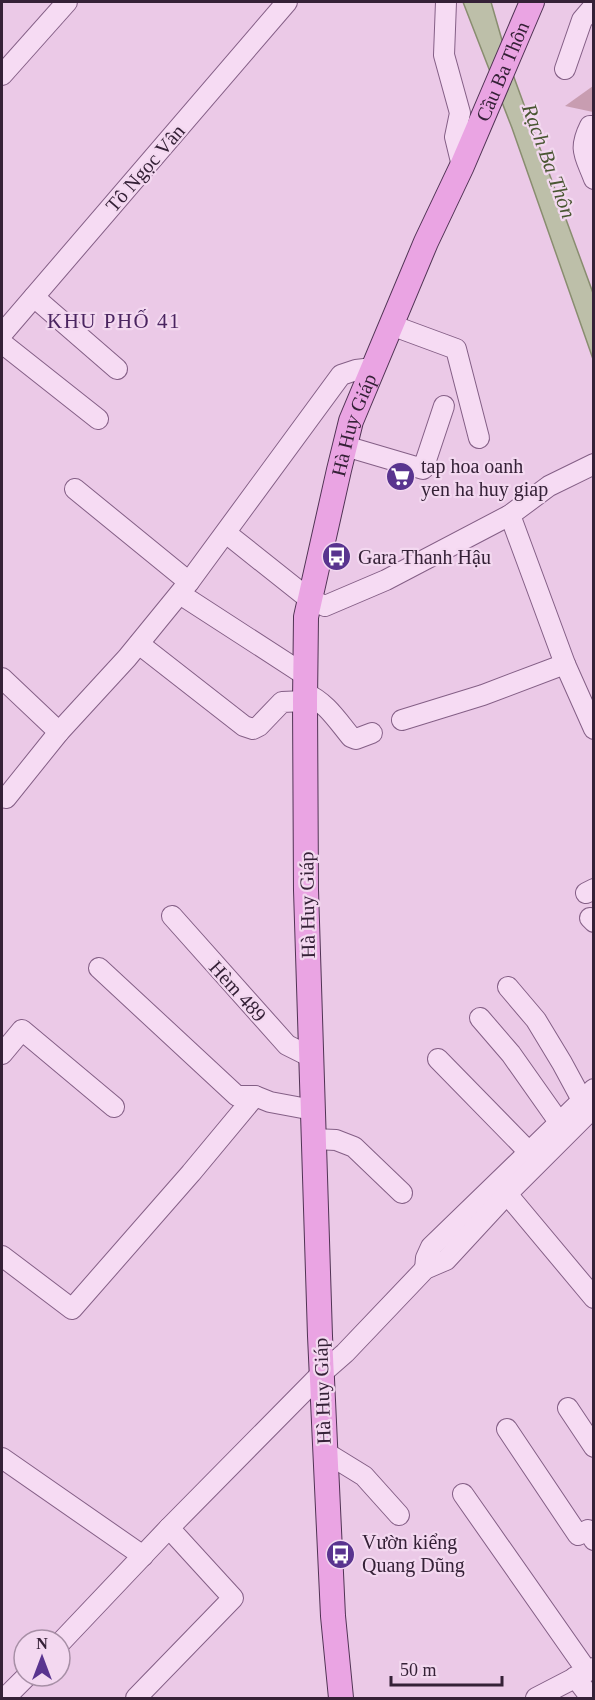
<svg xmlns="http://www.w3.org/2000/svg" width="595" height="1700" font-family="'Times New Roman',serif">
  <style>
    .green { fill: #c89db1 }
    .water { fill: #bdbfa9; stroke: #898d70; stroke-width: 1.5 }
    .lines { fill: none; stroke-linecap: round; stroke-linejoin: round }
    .minor-casing { stroke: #845f86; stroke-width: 22 }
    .major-casing { stroke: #503354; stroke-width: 26 }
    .minor { stroke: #f6dbf3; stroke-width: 20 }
    .major { stroke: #eaa4e3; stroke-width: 24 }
    .labels { text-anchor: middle; stroke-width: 4.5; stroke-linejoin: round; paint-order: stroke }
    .street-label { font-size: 20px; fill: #352137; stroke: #f3d8f0 }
    .poi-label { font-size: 20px; fill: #352137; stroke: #f3d8f0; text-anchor: start }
    .water-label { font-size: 21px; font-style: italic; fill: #495632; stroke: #f3d8f0 }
    .neighbourhood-label { font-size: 21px; letter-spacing: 1.5px; fill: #4a2460; stroke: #f3d8f0 }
  </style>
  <rect width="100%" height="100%" fill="#ebc9e7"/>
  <path class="green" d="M593 86V112L565 106Z"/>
  <path class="water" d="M463 2H491L508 61 593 293V359L512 128Z"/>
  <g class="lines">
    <defs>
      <g id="minor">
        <path d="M446 2 444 55 460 113 455 137 462 166"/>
        <path d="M565 69 582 20 594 6"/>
        <path d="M2 75 67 2"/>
        <path d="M594 126H590C578 150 585 155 594 179"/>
        <path d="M34 297 117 369"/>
        <path d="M391 325 456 349 479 438"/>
        <path d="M2 334 287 2"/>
        <path d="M2 343 98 419"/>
        <path d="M345 446 423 469 444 406"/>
        <path d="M75 489 189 582"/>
        <path d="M510 515 565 664 594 729"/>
        <path d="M226 533 309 599 325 606 386 580 510 515 549 486 594 464"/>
        <path d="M180 594 305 675"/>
        <path d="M139 644 244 726 253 729 259 726 282 702 305 701"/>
        <path d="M2 678 59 732"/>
        <path d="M305 693C326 702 337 720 351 737L356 739 372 733"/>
        <path d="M402 720 483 695 565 664"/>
        <path d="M6 798 59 732 127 658 189 582 341 375 356 370 373 368"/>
        <path d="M586 893 594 889"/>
        <path d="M172 916 287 1045 311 1057"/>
        <path d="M590 918 594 922"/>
        <path d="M99 968 237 1096H255L270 1102 313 1110"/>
        <path d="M508 987 536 1020 562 1063 582 1100"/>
        <path d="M480 1018 511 1054 559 1122"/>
        <path d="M2 1054 22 1030 114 1107"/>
        <path d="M438 1059 528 1151"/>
        <path d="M314 1139 336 1140 354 1147 402 1193"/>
        <path d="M507 1194 594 1298"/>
        <path d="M2 1256 72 1309 191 1173 255 1096"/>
        <path d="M425 1269 426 1258 431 1247 594 1089"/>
        <path d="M568 1408 594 1447"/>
        <path d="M507 1429 578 1535 588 1530 594 1540"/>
        <path d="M325 1452 364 1476 399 1515"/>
        <path d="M2 1458 143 1556"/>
        <path d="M463 1494 587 1671"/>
        <path d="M60 1643 169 1528 321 1374 345 1353 425 1269 446 1260 507 1194 594 1107"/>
        <path d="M575 1677 591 1698"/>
        <path d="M5 1698 27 1676"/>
        <path d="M136 1698 233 1598 169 1528"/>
        <path d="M536 1698 594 1668"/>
      </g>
      <g id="major">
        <path id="s1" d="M341 1698 333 1616 320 1336 306 890 305 701 306 617 339 470 351 421 426 242 462 166 532 2"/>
      </g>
    </defs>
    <use href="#minor" class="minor-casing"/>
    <use href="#major" class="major-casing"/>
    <use href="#minor" class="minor"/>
    <use href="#major" class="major"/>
  </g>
  <defs>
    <symbol id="supermarket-disc" viewBox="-11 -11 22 22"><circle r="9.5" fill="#59348f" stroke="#f3d8f0"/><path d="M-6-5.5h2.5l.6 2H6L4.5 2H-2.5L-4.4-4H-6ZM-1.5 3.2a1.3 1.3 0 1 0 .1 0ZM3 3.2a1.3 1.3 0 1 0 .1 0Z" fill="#fff"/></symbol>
    <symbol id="bus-disc" viewBox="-11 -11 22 22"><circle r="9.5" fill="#59348f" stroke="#f3d8f0"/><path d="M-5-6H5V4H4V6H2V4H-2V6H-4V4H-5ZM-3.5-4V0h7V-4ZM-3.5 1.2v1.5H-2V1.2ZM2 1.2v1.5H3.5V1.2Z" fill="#fff"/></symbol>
  </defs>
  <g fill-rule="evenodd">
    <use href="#supermarket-disc" x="384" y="460" width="33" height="33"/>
    <use href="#bus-disc" x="320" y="540" width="33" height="33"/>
    <use href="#bus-disc" x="324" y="1538" width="33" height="33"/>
  </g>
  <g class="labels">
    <g class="street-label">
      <text dy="7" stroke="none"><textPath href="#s1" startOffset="1664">Cầu Ba Thôn</textPath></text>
      <text transform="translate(145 168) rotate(-49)" y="7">Tô Ngọc Vân</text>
      <text dy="7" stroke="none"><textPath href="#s1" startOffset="1280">Hà Huy Giáp</textPath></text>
      <text transform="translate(307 905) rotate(-91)" y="7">Hà Huy Giáp</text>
      <text transform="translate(238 991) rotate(48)" y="7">Hèm 489</text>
      <text transform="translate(322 1391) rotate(-92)" y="7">Hà Huy Giáp</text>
    </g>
    <g class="poi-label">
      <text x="421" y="473">tap hoa oanh<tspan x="421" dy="23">yen ha huy giap</tspan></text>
      <text x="358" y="564">Gara Thanh Hậu</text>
      <text x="362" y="1549">Vườn kiểng<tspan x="362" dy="23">Quang Dũng</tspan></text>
    </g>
    <g class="water-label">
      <text transform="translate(549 161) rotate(70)" y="7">Rạch Ba Thôn</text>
    </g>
    <g class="neighbourhood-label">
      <text x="114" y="328">KHU PHỐ 41</text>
    </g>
  </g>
  <rect width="595" height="1700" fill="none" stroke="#352137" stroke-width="6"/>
  <g transform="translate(42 1658)"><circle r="28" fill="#f3d8f0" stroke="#a78fa6" stroke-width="1.5"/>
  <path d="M0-4.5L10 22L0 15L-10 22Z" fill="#59348f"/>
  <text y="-9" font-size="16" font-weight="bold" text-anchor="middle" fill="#352137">N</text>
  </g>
  <path d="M391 1676v9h111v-9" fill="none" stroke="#352137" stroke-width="3"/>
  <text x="400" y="1676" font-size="18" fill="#352137" stroke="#f3d8f0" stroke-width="4.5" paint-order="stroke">50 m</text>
</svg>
